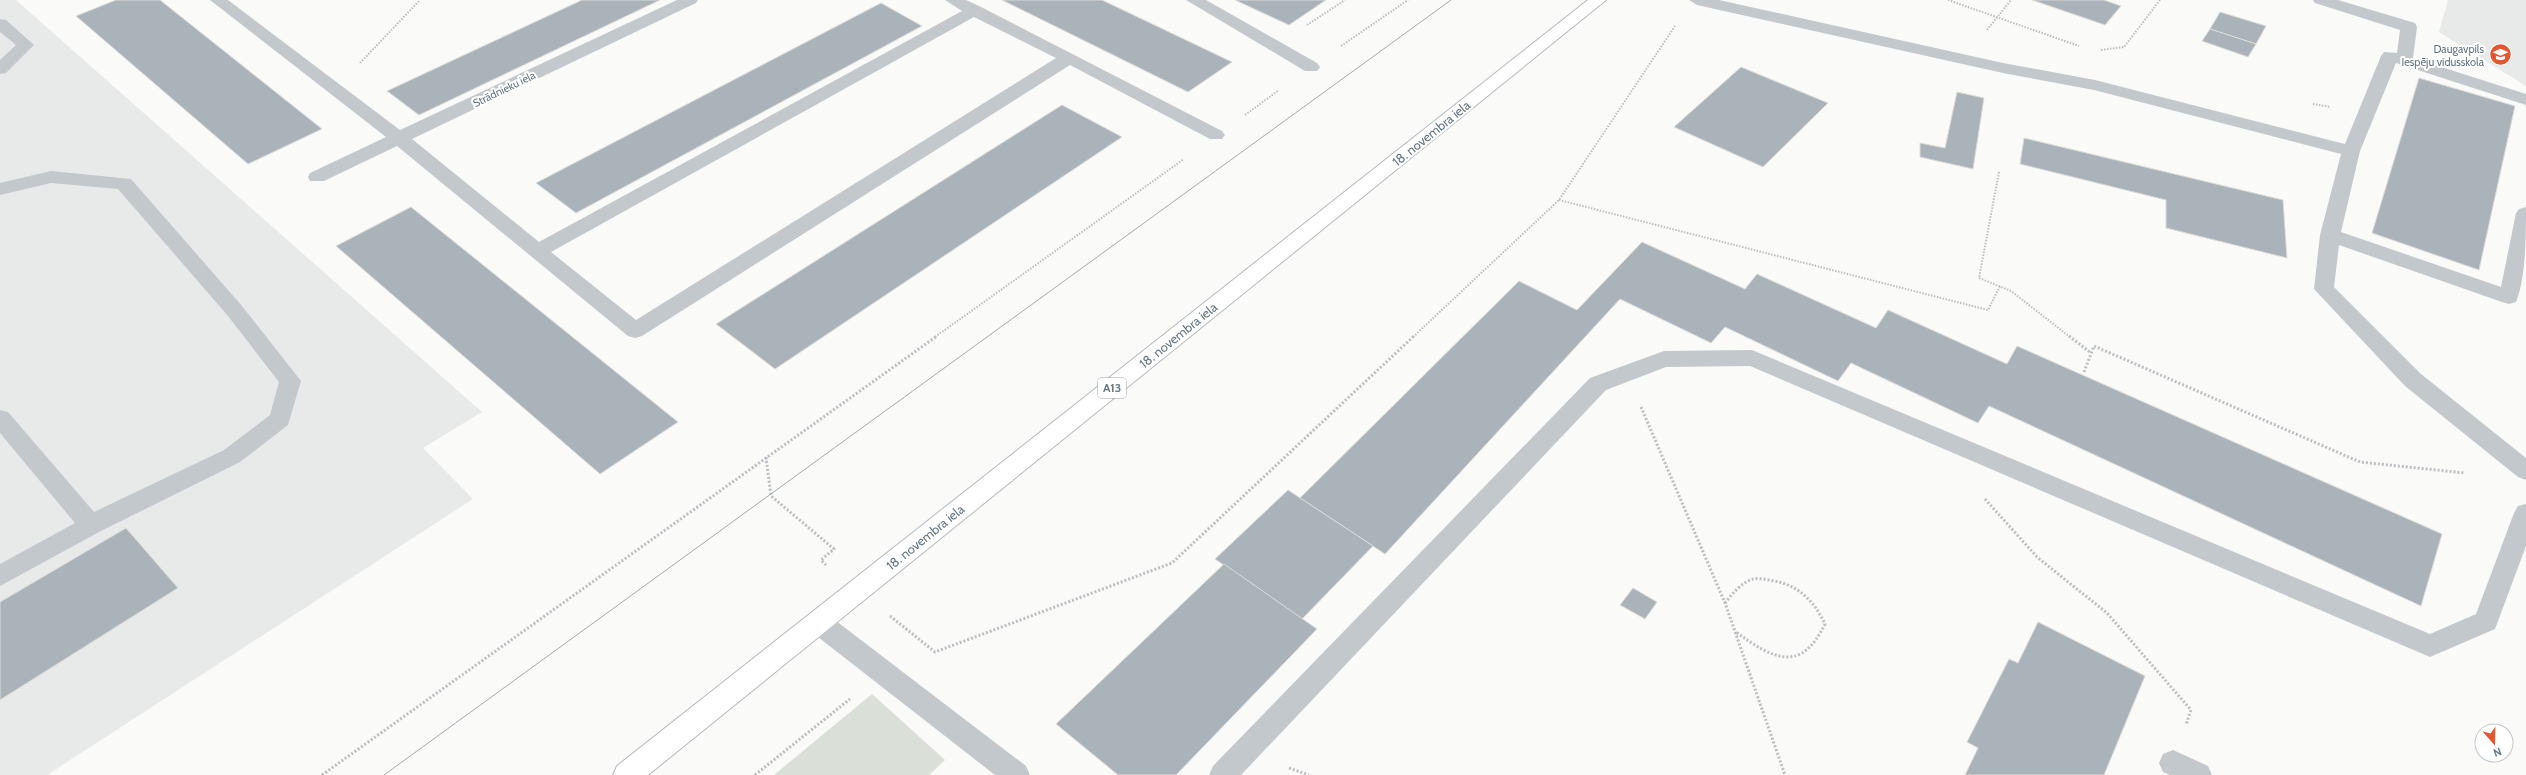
<svg xmlns="http://www.w3.org/2000/svg" width="2526" height="775" font-family="Cabin,sans-serif">
  <style>
    .built { fill: #e8e9e9 }
    .green { fill: #dadfd7 }
    .building { fill: #aab3b9; stroke: #dcdcda }
    .lines { fill: none; stroke-linecap: round; stroke-linejoin: round }
    .primary-casing { stroke: #b5babe; stroke-width: 2 }
    .path-far1 { stroke: #bbbfc2; stroke-width: 2; stroke-dasharray: 1.5 1.5; stroke-linecap: butt }
    .path { stroke: #bbbfc2; stroke-width: 3; stroke-dasharray: 2 2; stroke-linecap: butt }
    .lane { fill: #c3c8cc; fill-rule: evenodd }
    .street { fill: #c3c8cc; fill-rule: evenodd }
    .primary { fill: #fff; fill-rule: evenodd }
    .tram { stroke: #a2aab0; stroke-width: 1 }
    .labels { text-anchor: middle; stroke-width: 4; stroke-linejoin: round; paint-order: stroke }
    .far-poi-label { font-size: 11px; fill: #657683; stroke: #fff; text-anchor: end }
    .far-street-label { font-size: 11px; fill: #657683; stroke: #fff }
    .shield { fill: #fff; stroke: #939fa8; stroke-width: 1 }
    .shield-label { font-size: 12px; font-weight: bold; fill: #657683 }
    .street-label { font-size: 13px; fill: #657683; stroke: #fff }
  </style>
  <rect width="100%" height="100%" fill="#fafaf8"/>
  <g class="built">
    <path d="M0 0H16L482 412 423 448 473 499 47 775H0Z"/>
    <path d="M2448 0H2526V86L2439 32Z"/>
  </g>
  <path class="green" d="M872 694 945 760 929 775H774Z"/>
  <g class="building">
    <path d="M116 0H160L322 129 248 164 76 16Z"/>
    <path d="M582 0H660L419 115 387 91Z"/>
    <path d="M1002 0H1102L1232 62 1188 92Z"/>
    <path d="M1235 0H1326L1289 25Z"/>
    <path d="M2032 0H2104L2121 6 2105 25Z"/>
    <path d="M881 3 922 26 576 213 536 183Z"/>
    <path d="M2220 12 2266 26 2256 44 2210 29Z"/>
    <path d="M2210 29 2256 44 2248 57 2202 41Z"/>
    <path d="M1741 67 1828 103 1763 167 1674 127Z"/>
    <path d="M2419 78 2515 106 2479 270 2372 233Z"/>
    <path d="M1957 92 1984 98 1973 169 1920 157V143L1945 148Z"/>
    <path d="M1062 105 1122 137 775 369 716 324Z"/>
    <path d="M2024 138 2283 200 2287 258 2166 228V200L2020 164Z"/>
    <path d="M411 207 678 422 600 474 336 246Z"/>
    <path d="M1642 242 1745 289 1757 274 1876 328 1888 310 2007 364 2017 346 2442 534 2421 606 1989 406 1978 423 1851 363 1838 381 1725 327 1711 343 1620 299 1385 554 1300 498 1519 281 1577 310Z"/>
    <path d="M1288 490 1373 546 1302 619 1215 559Z"/>
    <path d="M126 528 178 588 0 700V602Z"/>
    <path d="M1224 564 1317 629 1176 775H1118L1056 724Z"/>
    <path d="M1633 588 1657 602 1645 619 1620 605Z"/>
    <path d="M2038 622 2145 676 2104 775H1965L1978 748 1967 742 2009 659 2018 663Z"/>
  </g>
  <g class="lines">
    <defs>
      <path id="primary" d="M1588 0H1606L648 775H613L617 766Z"/>
    </defs>
    <use href="#primary" class="primary-casing"/>
    <g class="path-far1">
      <path d="M1948 0 2079 46"/>
      <path d="M1307 25 1345 0"/>
      <path d="M1987 30 2011 0"/>
      <path d="M1341 46 1408 0"/>
      <path d="M2101 50 2124 47 2160 0"/>
      <path d="M360 63 420 0"/>
      <path d="M2313 104 2330 107"/>
      <path d="M1245 115 1279 90"/>
      <path d="M1999 172 1979 278 2011 291 2070 337"/>
      <path d="M1559 200 1988 310 2000 286"/>
      <path d="M935 337 1184 159"/>
      <path d="M1413 337 1559 200 1675 26"/>
    </g>
    <g class="path">
      <path d="M2069 336 2091 353"/>
      <path d="M2084 372 2094 346 2360 462 2465 473"/>
      <path d="M1641 407 1725 603 1785 775"/>
      <path d="M766 457 771 496 834 549 821 560 826 565"/>
      <path d="M1985 499 2037 557 2107 613 2191 710 2186 725"/>
      <path d="M1725 603C1732 594 1742 582 1753 579 1758 578 1764 579 1769 580 1797 584 1813 599 1825 624 1801 674 1773 659 1736 632"/>
      <path d="M890 616 935 652 1172 563 1414 336"/>
      <path d="M1289 768 1309 775"/>
      <path d="M322 775 937 336"/>
      <path d="M755 775 850 699"/>
    </g>
    <g class="lane">
      <path d="M1689 0H1719L2003 63 2095 80 2345 144 2381 56 2384 52 2397 53 2400 30 2315 3 2313 0H2338L2415 23 2417 27 2413 58 2526 94V105L2396 63 2360 151 2341 232 2501 287 2516 213 2519 209 2526 207C2526 234 2526 278 2516 302L2509 304 2502 302 2339 245 2334 287 2421 374 2526 458V480L2518 477 2405 386 2314 289 2320 235 2341 154 2094 90 2003 73 1697 5Z"/>
      <path d="M0 19 6 20 34 45 6 73 0 74V60L16 45 0 32Z"/>
      <path d="M51 171 131 179 242 306 301 381 288 425 240 462 99 532 0 586V564L75 523 0 433V410L8 412 94 512 224 450 270 415 279 382 228 316 118 189 51 183 0 195V183Z"/>
      <path d="M1752 350 2430 634 2476 614 2514 513 2518 506 2526 504V546L2495 629 2430 657 1750 366 1666 367 1606 390 1241 775H1209L1213 766 1590 378 1664 351Z"/>
      <path d="M818 611 827 614 1026 766 1030 775H995L809 630 805 622 809 614Z"/>
      <path d="M2173 750 2208 766 2212 775H2170L2163 772 2159 763 2163 754Z"/>
    </g>
    <g class="street">
      <path d="M210 0H228L400 130 677 0H698L696 3 412 139 539 242 962 11 945 0H966L981 7 1222 131 1225 135 1222 139H1210L1070 65 642 336 635 338 628 336 397 146 324 181H310L308 177 310 173 386 137ZM974 17 1056 58 636 320 551 252Z"/>
      <path d="M1186 0H1206L1317 63 1320 67 1317 71H1305Z"/>
    </g>
    <use href="#primary" class="primary"/>
    <path class="tram" d="M384 775 1451 0"/>
  </g>
  <defs>
    <symbol id="school-disc" viewBox="-11 -11 22 22"><circle r="9.5" fill="#e4572e" stroke="#fff"/><path d="M0-5L7-2L0 1L-7-2ZM-4 1L0 2.5L4 1V4Q0 6-4 4Z" fill="#fff"/></symbol>
  </defs>
  <g fill-rule="evenodd">
    <use href="#school-disc" x="2488" y="42" width="25" height="25"/>
  </g>
  <g class="labels">
    <g class="far-poi-label">
      <text x="2484" y="53">Daugavpils<tspan x="2484" dy="13">Iespēju vidusskola</tspan></text>
    </g>
    <g class="far-street-label">
      <text transform="translate(504 89) rotate(-26)" y="4">Strādnieku iela</text>
    </g>
    <rect class="shield" x="1098" y="378" width="28" height="20" rx="3"/>
    <g class="shield-label">
      <text x="1112" y="392">A13</text>
    </g>
    <g class="street-label">
      <text transform="translate(1431 133) rotate(-39)" y="5">18. novembra iela</text>
      <text transform="translate(1178 335) rotate(-39)" y="5">18. novembra iela</text>
      <text transform="translate(925 537) rotate(-39)" y="5">18. novembra iela</text>
    </g>
  </g>
  <g transform="translate(2494 743) rotate(160)"><circle r="19" fill="#ffffff" stroke="#c1c8cd"/>
  <path d="M0-3L7 15L0 10L-7 15Z" fill="#e4572e"/>
  <text y="-6" font-size="11" font-weight="bold" text-anchor="middle" fill="#657683">N</text>
  </g>
</svg>
